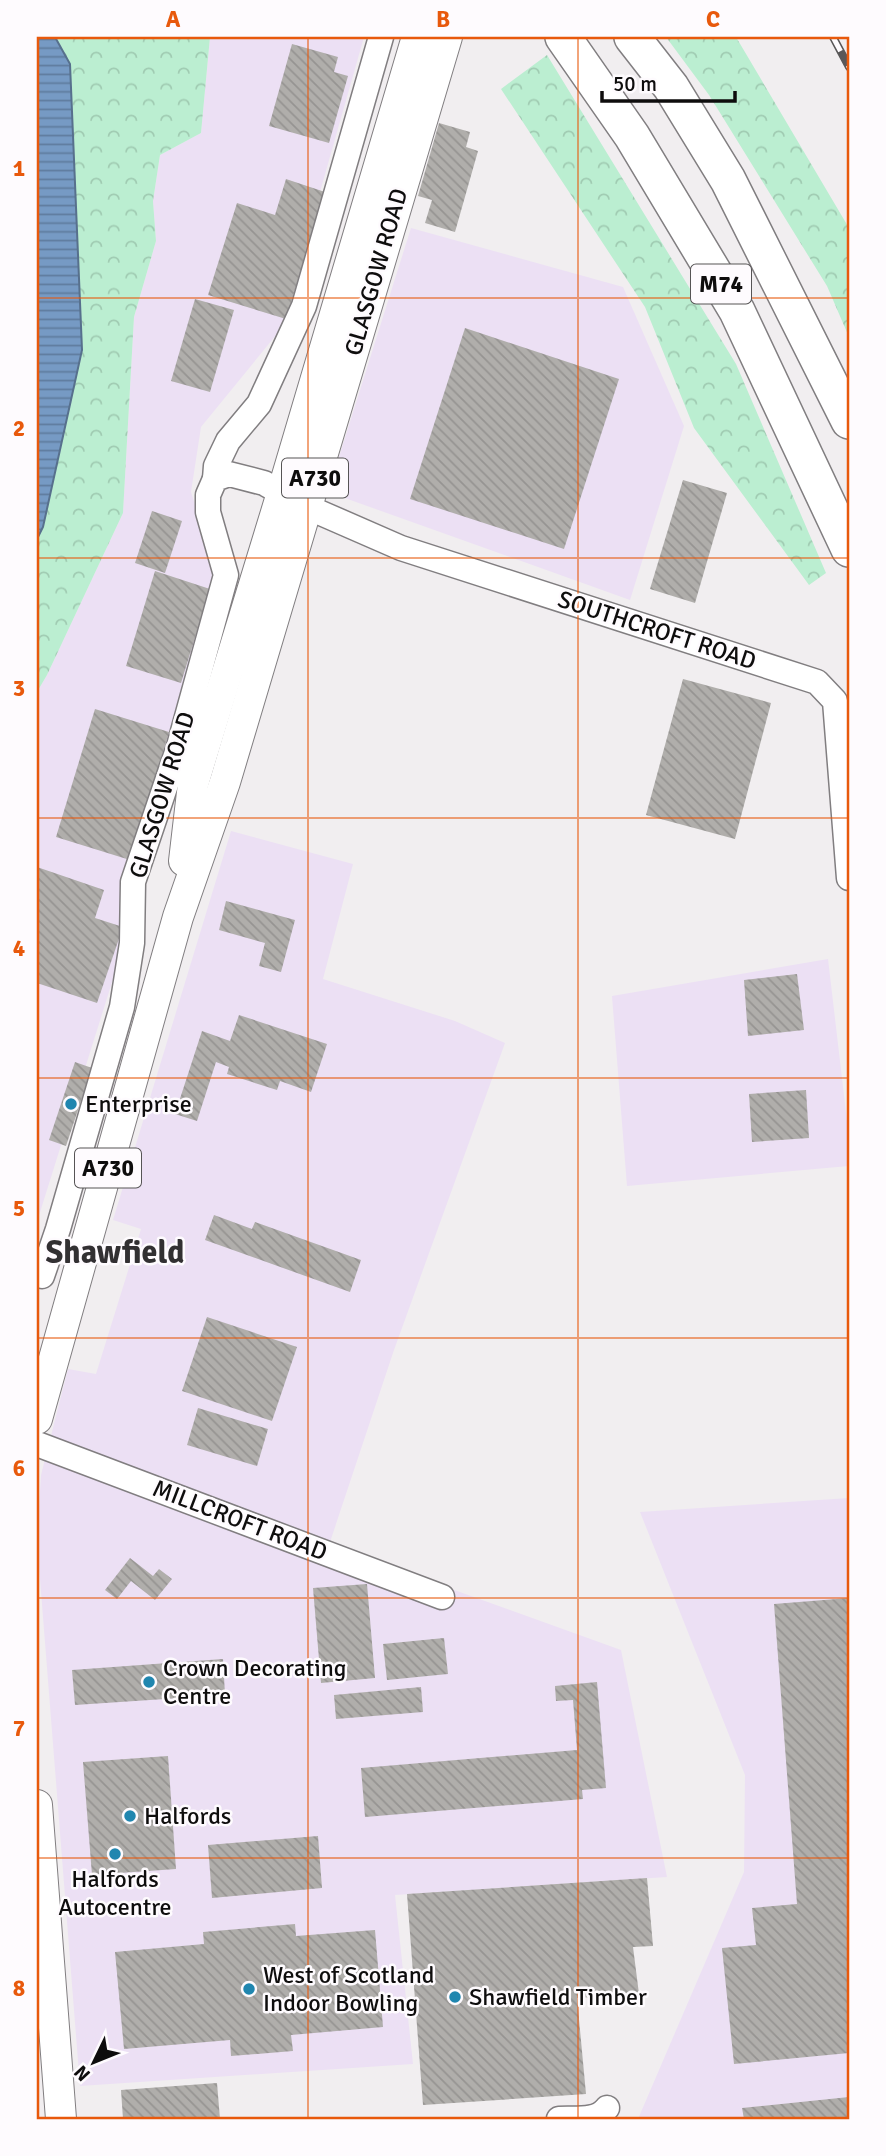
<svg xmlns="http://www.w3.org/2000/svg" width="886" height="2156" font-family="Signika,sans-serif">
  <style>
    .industrial { fill: #ece0f4 }
    .forest { fill: url(#forest-crowns) }
    .water { fill: url(#water-rules); stroke: #57708d; stroke-width: 2 }
    .building { fill: url(#building-back-hatch) }
    .lines { fill: none; stroke-linecap: round; stroke-linejoin: round }
    .minor-casing { stroke: #817e80; stroke-width: 27 }
    .major-casing { stroke: #817e80; stroke-width: 32 }
    .highway-casing { stroke: #817e80; stroke-width: 38 }
    .minor { stroke: #fff; stroke-width: 24 }
    .major { stroke: #fff; stroke-width: 30 }
    .highway { stroke: #fff; stroke-width: 35 }
    .rail-casing { stroke: #595758; stroke-width: 8 }
    .rail { stroke: #fefbfe; stroke-width: 5; stroke-dasharray: 16; stroke-linecap: butt }
    .grid { fill: none; stroke: #e8590c; stroke-width: 2; stroke-opacity: 0.55 }
    .poi-dot { fill: #2086af; stroke: #fefbfe; stroke-width: 2.5 }
    .labels { text-anchor: middle; stroke-width: 5; stroke-linejoin: round; paint-order: stroke }
    .shield { fill: #fefbfe; stroke: #565455; stroke-width: 2 }
    .shield-label { font-size: 23px; font-weight: bold; fill: #0e0d0d }
    .street-label { font-size: 24px; fill: #0e0d0d; stroke: #fefbfe }
    .poi-label { font-size: 24px; fill: #0e0d0d; stroke: #fefbfe; text-anchor: start }
    .district-label { font-size: 32px; font-weight: bold; fill: #323032; stroke: #fefbfe }
    .neatline { fill: none; stroke: #e8590c; stroke-width: 2.5 }
    .grid-label { font-size: 23px; text-anchor: middle; font-weight: bold; fill: #e8590c }
  </style>
  <defs>
    <pattern id="forest-crowns" width="20" height="18" patternUnits="userSpaceOnUse" patternTransform="scale(1.75)"><rect width="20" height="18" fill="#bbeed1"/><path d="M2 6a3 3 0 1 1 6 0M12 15a3 3 0 1 1 6 0" fill="none" stroke="#a0cbb2"/></pattern>
    <pattern id="water-rules" width="6" height="5" patternUnits="userSpaceOnUse" patternTransform="scale(1.75)"><rect width="6" height="5" fill="#769ac4"/><path d="M0 2.5h6" fill="none" stroke="#5f7c9e"/></pattern>
    <pattern id="building-back-hatch" width="6" height="6" patternUnits="userSpaceOnUse" patternTransform="scale(1.75)"><rect width="6" height="6" fill="#b0aeab"/><path d="M-1 5l2 2M0 0l6 6M5-1l2 2" fill="none" stroke="#969492"/></pattern>
  </defs>
  <rect width="100%" height="100%" fill="#f1eef0"/>
  <g class="industrial">
    <path d="M210 37H364L281 329 201 427 191 492 218 576 148 867 37 1222V692L47 675 123 513 134 317 156 241 153 201 160 155 201 133Z"/>
    <path d="M411 228 623 287 684 426 630 600 328 492Z"/>
    <path d="M231 831 353 864 323 979 455 1021 505 1043 394 1350 329 1545 621 1650 667 1877 395 1895 413 2064 80 2086 37 1541 41 1475 68 1369 96 1374 141 1229 113 1220Z"/>
    <path d="M828 959 849 1138V1166L627 1186 612 996Z"/>
    <path d="M849 1498V2119H638L744 1872 745 1775 640 1512Z"/>
  </g>
  <g class="forest">
    <path d="M55 37H210L201 133 160 155 153 201 156 241 134 317 123 513 47 675 37 692V539L43 527 82 350 70 64Z"/>
    <path d="M666 37H736L849 228V337L827 286 709 95Z"/>
    <path d="M547 55 736 364 826 573 809 585 694 428 645 307 501 89Z"/>
  </g>
  <path class="water" d="M37 37H55L70 64 82 350 43 527 37 539Z"/>
  <g class="building">
    <path d="M292 44 338 57 334 72 348 76 329 143 269 126Z"/>
    <path d="M439 123 470 132 466 147 478 151 455 232 425 223 432 200 418 196Z"/>
    <path d="M286 179 325 192 286 319 208 295 237 203 275 215Z"/>
    <path d="M195 299 234 310 210 392 171 381Z"/>
    <path d="M465 328 619 379 564 549 410 499Z"/>
    <path d="M683 480 727 493 695 603 650 589Z"/>
    <path d="M152 511 182 521 165 573 135 563Z"/>
    <path d="M155 571 210 589 181 683 126 666Z"/>
    <path d="M683 679 771 703 735 839 646 815Z"/>
    <path d="M95 709 169 732 130 860 56 837Z"/>
    <path d="M37 867 104 890 95 918 123 927 97 1003 37 983Z"/>
    <path d="M226 901 295 920 281 972 259 966 265 943 219 930Z"/>
    <path d="M797 974 804 1030 748 1036 744 980Z"/>
    <path d="M239 1015 327 1044 311 1092 280 1081 277 1090 227 1074 229 1067 216 1062 197 1121 175 1114 202 1031 230 1041Z"/>
    <path d="M75 1062 92 1068 66 1146 49 1140Z"/>
    <path d="M806 1090 809 1138 752 1142 749 1094Z"/>
    <path d="M214 1215 252 1229 255 1222 361 1260 350 1292 205 1240Z"/>
    <path d="M207 1317 297 1347 272 1421 182 1391Z"/>
    <path d="M198 1408 268 1429 257 1466 187 1445Z"/>
    <path d="M130 1558 153 1576 159 1569 172 1579 155 1600 131 1581 117 1599 105 1590Z"/>
    <path d="M367 1584 375 1678 321 1683 313 1588Z"/>
    <path d="M849 1598V2053L734 2064 722 1948 756 1945 752 1908 797 1904 774 1604Z"/>
    <path d="M444 1638 448 1674 387 1680 383 1644Z"/>
    <path d="M223 1659 225 1695 75 1705 72 1670Z"/>
    <path d="M597 1682 606 1788 582 1790 583 1799 365 1817 361 1768 577 1750 573 1700 556 1701 555 1686Z"/>
    <path d="M421 1687 423 1712 336 1719 334 1695Z"/>
    <path d="M168 1756 176 1869 92 1875 83 1762Z"/>
    <path d="M318 1836 322 1888 212 1898 208 1845Z"/>
    <path d="M647 1878 653 1946 633 1947 639 1994 577 1998 586 2094 423 2105 407 1894Z"/>
    <path d="M295 1924 296 1936 375 1930 383 2027 291 2035 293 2051 231 2056 230 2040 124 2049 115 1952 204 1944 203 1932Z"/>
    <path d="M217 2083 220 2119H123L121 2090Z"/>
    <path d="M849 2097V2119H744L742 2108Z"/>
  </g>
  <g class="lines">
    <defs>
      <g id="minor">
        <path d="M215 479 216 466 228 441 259 404 304 306 381 37"/>
        <path d="M42 1276 58 1229 122 1007 132 943 133 882 179 746 226 575 208 512V495L215 479 229 474 264 483 307 507 401 548 817 682 835 701 849 878"/>
        <path d="M37 1444 442 1597"/>
        <path d="M559 2119C574 2118 597 2122 607 2108"/>
      </g>
      <g id="major">
        <path d="M184 861 193 784 282 493 417 37"/>
        <path d="M37 1419 178 917 225 782 447 37"/>
        <path d="M37 1805 61 2119"/>
      </g>
      <g id="highway">
        <path d="M563 37 632 136 737 311 849 549"/>
        <path d="M632 37 671 87 728 180 849 421"/>
      </g>
    </defs>
    <use href="#minor" class="minor-casing"/>
    <use href="#major" class="major-casing"/>
    <use href="#highway" class="highway-casing"/>
    <use href="#minor" class="minor"/>
    <use href="#major" class="major"/>
    <use href="#highway" class="highway"/>
    <defs>
      <path id="rail" d="M833 37 849 67"/>
    </defs>
    <use href="#rail" class="rail-casing"/>
    <use href="#rail" class="rail"/>
  </g>
  <path class="grid" d="M308 37V2119M578 37V2119M37 298H849M37 558H849M37 818H849M37 1078H849M37 1338H849M37 1598H849M37 1858H849"/>
  <g class="poi-dot">
    <circle cx="71" cy="1104" r="7"/>
    <circle cx="149" cy="1682" r="7"/>
    <circle cx="130" cy="1816" r="7"/>
    <circle cx="115" cy="1854" r="7"/>
    <circle cx="249" cy="1989" r="7"/>
    <circle cx="455" cy="1997" r="7"/>
  </g>
  <g class="labels">
    <g class="shield">
      <rect x="691" y="264.5" width="60" height="39" rx="5"/>
      <rect x="282" y="458.5" width="66" height="39" rx="5"/>
      <rect x="75" y="1148.5" width="66" height="39" rx="5"/>
    </g>
    <g class="shield-label">
      <text x="721" y="292">M74</text>
      <text x="315" y="486">A730</text>
      <text x="108" y="1176">A730</text>
    </g>
    <g class="street-label">
      <text transform="translate(376 272) rotate(-74)" y="8">GLASGOW ROAD</text>
      <text transform="translate(657 630) rotate(18)" y="8">SOUTHCROFT ROAD</text>
      <text transform="translate(162 795) rotate(-73)" y="8">GLASGOW ROAD</text>
      <text transform="translate(240 1520) rotate(21)" y="8">MILLCROFT ROAD</text>
    </g>
    <g class="poi-label">
      <text x="85" y="1112">Enterprise</text>
      <text x="163" y="1676">Crown Decorating<tspan x="163" dy="28">Centre</tspan></text>
      <text x="144" y="1824">Halfords</text>
      <text x="115" y="1887" text-anchor="middle">Halfords<tspan x="115" dy="28">Autocentre</tspan></text>
      <text x="263" y="1983">West of Scotland<tspan x="263" dy="28">Indoor Bowling</tspan></text>
      <text x="469" y="2005">Shawfield Timber</text>
    </g>
    <g class="district-label">
      <text x="115" y="1263">Shawfield</text>
    </g>
  </g>
  <rect width="886" height="2156" fill="none" stroke="#fefbfe" stroke-width="77"/>
  <g transform="translate(94 2062) rotate(227)" stroke="#fefbfe" stroke-width="5" paint-order="stroke">
  <path d="M0-5L12 26L0 18L-12 26Z" fill="#0e0d0d"/>
  <text y="-10" font-size="19" font-weight="bold" text-anchor="middle" fill="#0e0d0d">N</text>
  </g>
  <path d="M602 91v10h133v-10" fill="none" stroke="#0e0d0d" stroke-width="3.5"/>
  <text x="613" y="91" font-size="21" fill="#0e0d0d" stroke="#fefbfe" stroke-width="5" paint-order="stroke">50 m</text>
  <rect x="38" y="38" width="810" height="2080" class="neatline"/>
  <g class="grid-label">
    <text x="173" y="27">A</text>
    <text x="443" y="27">B</text>
    <text x="713" y="27">C</text>
    <text x="19" y="176">1</text>
    <text x="19" y="436">2</text>
    <text x="19" y="696">3</text>
    <text x="19" y="956">4</text>
    <text x="19" y="1216">5</text>
    <text x="19" y="1476">6</text>
    <text x="19" y="1736">7</text>
    <text x="19" y="1996">8</text>
  </g>
</svg>
